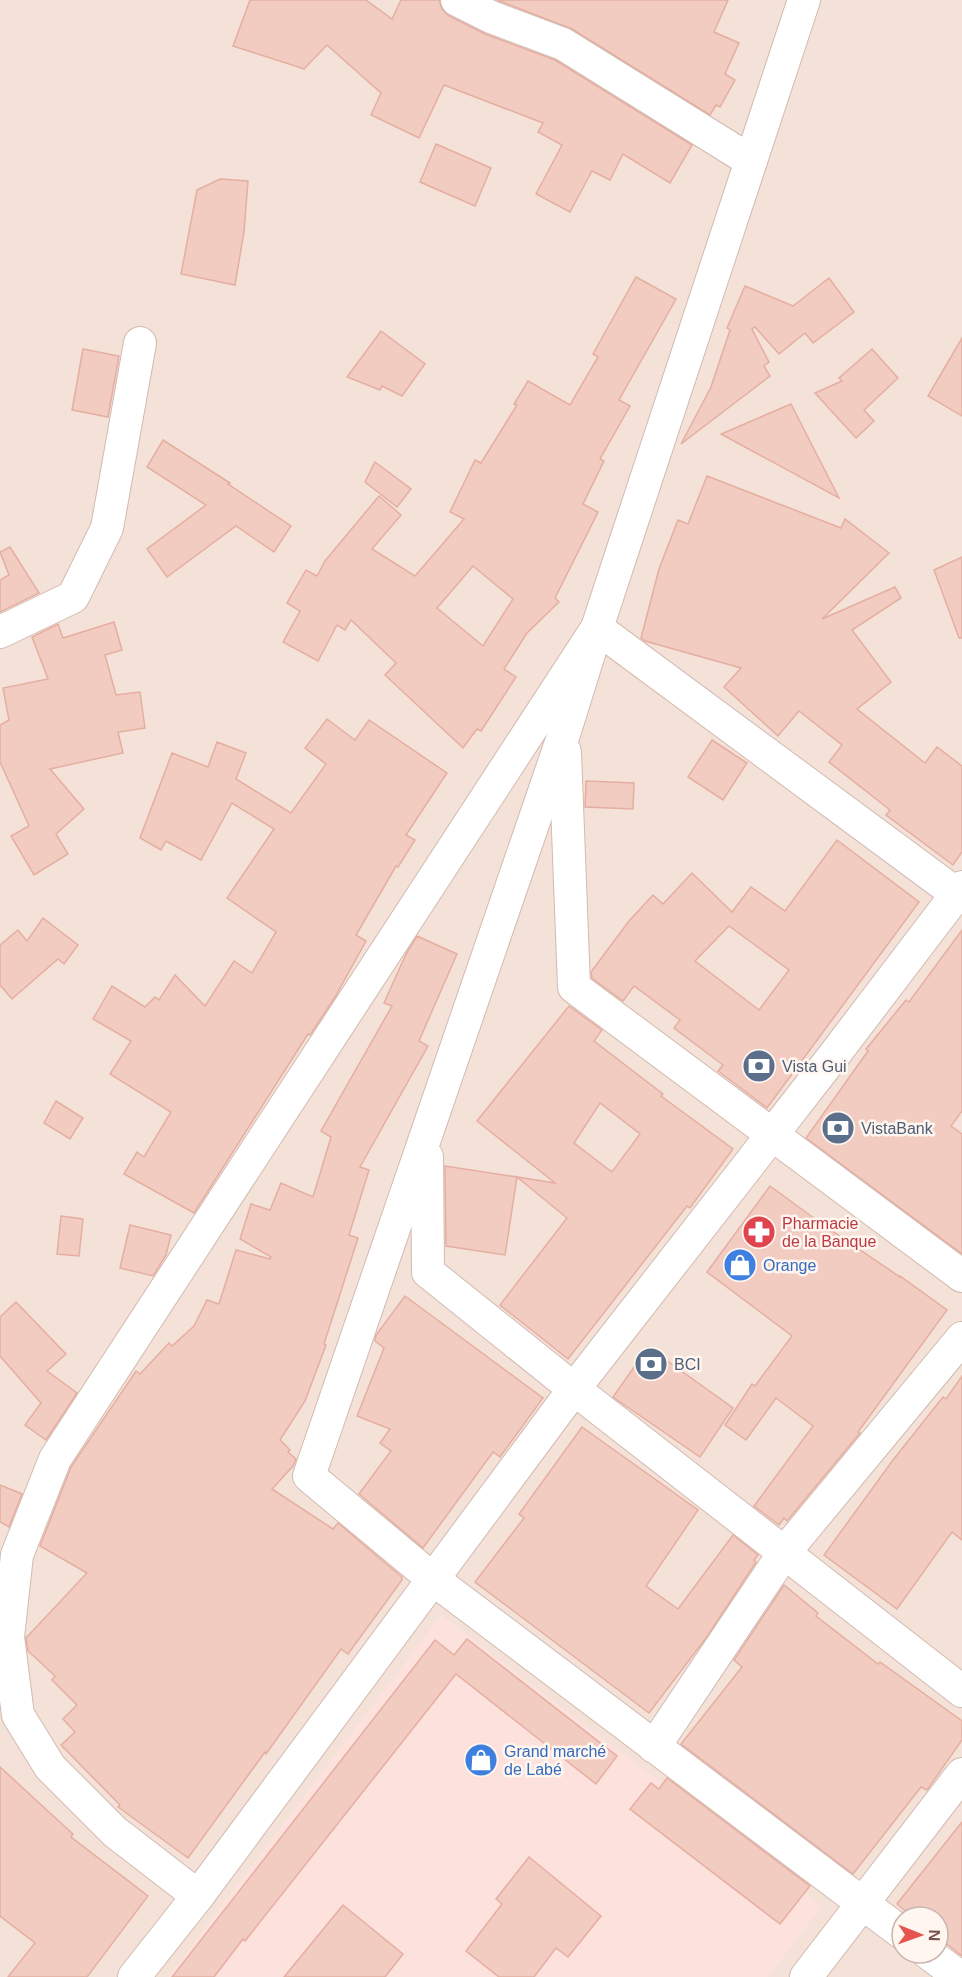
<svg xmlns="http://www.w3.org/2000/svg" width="962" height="1977" font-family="Arial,sans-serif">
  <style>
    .residential { fill: #f4e2d8; fill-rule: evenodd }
    .commercial { fill: #fde1dd }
    .building { fill: #f2cbc1; stroke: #e5aea1; stroke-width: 1.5; fill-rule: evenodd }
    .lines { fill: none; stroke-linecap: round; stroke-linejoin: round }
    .minor-casing { stroke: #d2bab1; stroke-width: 34 }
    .minor { stroke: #fff; stroke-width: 32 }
    .labels { text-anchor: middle; stroke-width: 5; stroke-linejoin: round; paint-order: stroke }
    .service-label { font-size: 16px; fill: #4e5e75; stroke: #fff6f0; text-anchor: start }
    .health-label { font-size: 16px; fill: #be3a42; stroke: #fff6f0; text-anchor: start }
    .shop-label { font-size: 16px; fill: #366cbe; stroke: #fff6f0; text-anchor: start }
  </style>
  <rect width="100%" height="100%" fill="#fdf2e9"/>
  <path class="residential" d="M0 0H962V1977H0ZM902 1917H938V1953H902Z"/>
  <path class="commercial" d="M441 1615 822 1906 768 1977H168Z"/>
  <g class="building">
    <path d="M250 0H366L392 19 401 0H439L442 9 449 16 485 34 555 60 692 145 670 183 623 154 610 180 592 171 570 212 536 194 562 145 538 132 543 123 444 85 419 138 371 115 381 93 327 45 304 69 233 46Z"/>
    <path d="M497 0H728L714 32 739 43 725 74 735 80 720 107 716 105 710 115 572 29Z"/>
    <path d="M436 144 491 168 475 206 420 182Z"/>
    <path d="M220 179 248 181 244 232 235 285 181 274 197 190Z"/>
    <path d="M636 277 676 299 619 400 630 406 600 459 604 461 583 504 598 512 555 598 559 602 527 633 504 669 516 677 481 731 477 729 463 748 385 675 396 663 351 620 345 630 337 625 318 661 283 642 300 611 287 603 306 570 317 576 325 561 379 496 401 515 372 549 415 576 464 519 450 512 475 460 481 463 517 405 514 404 528 381 570 405 598 357 593 354ZM473 566 513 599 483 646 437 608Z"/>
    <path d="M829 278 854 312 813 343 805 333 779 354 755 327 752 329 769 362 764 366 770 376 681 444 711 387 730 330 727 328 745 286 793 306Z"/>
    <path d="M381 331 425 364 402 396 382 386 380 390 347 377Z"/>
    <path d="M962 338V416L928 396Z"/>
    <path d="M83 349 119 356 108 417 72 410Z"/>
    <path d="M872 349 898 378 864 410 874 421 856 438 815 393 842 381 839 378Z"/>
    <path d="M791 404 839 498 721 434Z"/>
    <path d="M163 440 230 483 228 484 291 526 274 552 236 526 167 577 147 549 206 505 147 467Z"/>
    <path d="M375 462 411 489 397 507 365 482Z"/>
    <path d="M707 476 841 528 845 519 889 553 822 619 895 587 901 598 852 630 891 682 857 709 925 763 937 747 962 766V852L953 865 886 815 890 810 829 762 842 745 799 711 778 736 724 687 741 668 645 641 641 638 659 569 678 520 688 524Z"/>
    <path d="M10 547 39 593 0 612V580L9 575 0 552Z"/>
    <path d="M962 557V638H959L934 570Z"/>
    <path d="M114 622 122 650 105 655 116 695 140 692 145 728 118 732 123 753 50 769 84 809 56 834 68 854 34 875 11 836 29 826 0 762V725L9 720 3 688 48 679 32 637 58 624 63 638Z"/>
    <path d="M327 719 355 740 369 720 447 773 406 835 415 840 398 867 396 866 356 935 366 941 335 997 310 1035 308 1034 194 1213 124 1174 137 1152 144 1157 171 1112 110 1074 131 1041 93 1019 112 986 145 1007 155 997 159 1000 175 975 205 1006 234 961 252 973 276 932 227 898 274 829 232 803 201 860 166 841 161 850 140 838 172 753 208 767 217 742 246 753 236 779 291 813 326 764 305 748Z"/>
    <path d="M712 740 747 763 723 800 688 777Z"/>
    <path d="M586 781 634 783 633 809 585 807Z"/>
    <path d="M837 840 919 902 767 1108 718 1071 723 1065 674 1028 680 1020 634 986 623 1001 592 978 591 972 629 921 653 895 663 904 692 873 732 912 751 887 785 911ZM729 926 789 970 759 1010 695 961Z"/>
    <path d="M43 918 78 945 64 964 58 959 12 999 0 985V945L18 930 27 941Z"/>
    <path d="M962 930V1111L951 1126 962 1134V1254L806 1138 868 1051 866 1049 906 1000 909 1002Z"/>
    <path d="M417 936 457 954 419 1041 428 1046 360 1167 369 1170 349 1235 358 1238 324 1344 326 1345 305 1401 280 1440 290 1450 288 1452 296 1459 293 1466 272 1489 333 1529 338 1523 402 1577V1580L348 1654 341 1649 266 1754 265 1752 188 1858 118 1807 120 1805 61 1745 75 1732 63 1719 77 1705 52 1680 55 1676 28 1651 26 1638 87 1573 40 1546 71 1467 136 1371 140 1374 169 1343 172 1346 194 1326 207 1300 219 1304 236 1250 270 1259 271 1257 240 1239 251 1204 270 1210 281 1183 313 1197 331 1137 321 1131 392 1006 384 1003 406 954Z"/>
    <path d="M569 1006 602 1030 594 1041 663 1094 661 1096 733 1149 690 1208 687 1206 568 1359 500 1305 567 1218 517 1177 555 1183 477 1121ZM600 1103 640 1134 612 1172 574 1143Z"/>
    <path d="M56 1101 83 1118 70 1139 44 1123Z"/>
    <path d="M445 1166 517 1177 505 1255 446 1246Z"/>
    <path d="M770 1186 822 1224 900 1277V1276L947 1310 858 1432 860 1433 787 1521 784 1518 779 1525 754 1506 813 1426 776 1398 746 1440 725 1425 752 1384 755 1386 792 1336 707 1272Z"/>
    <path d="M61 1216 83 1219 79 1256 57 1254Z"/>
    <path d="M130 1225 171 1235 166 1255 153 1276 120 1268Z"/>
    <path d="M405 1296 543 1398 500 1457 493 1452 423 1548 359 1494 391 1451 380 1443 390 1429 357 1416 384 1348 375 1341 376 1335Z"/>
    <path d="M16 1302 66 1354 47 1371 77 1393 46 1440 25 1425 41 1403 0 1356V1317Z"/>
    <path d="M648 1347 733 1408 700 1457 613 1397Z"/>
    <path d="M962 1376V1540L952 1532 897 1609 824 1555 893 1460 943 1397 946 1399Z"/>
    <path d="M582 1427 698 1510 646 1586 678 1609 733 1535 758 1555 754 1560 756 1562 706 1638 649 1713 475 1582 524 1518 519 1514Z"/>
    <path d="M0 1485 22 1494 9 1527 0 1522Z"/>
    <path d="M784 1585 818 1613 816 1616 878 1664 880 1662 962 1721V1740L927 1790 921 1787 853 1874 681 1744 742 1667 734 1660Z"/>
    <path d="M467 1639 617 1756 596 1784 456 1674 245 1941 243 1939 214 1977H172L435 1640 454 1655Z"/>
    <path d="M0 1767 73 1834 71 1837 148 1896 87 1977H8L35 1943 0 1916Z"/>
    <path d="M667 1778 810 1886 780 1924 630 1809 651 1783 659 1789Z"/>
    <path d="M962 1822V1956L938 1937V1917H913L897 1904Z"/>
    <path d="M529 1857 601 1916 568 1957 556 1948 534 1977H499L466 1951 502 1904 496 1899Z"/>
    <path d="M343 1905 403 1954 385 1977H284Z"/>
  </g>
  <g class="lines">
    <defs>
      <g id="minor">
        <path d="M457 0 491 17 563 44 751 161"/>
        <path d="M804 0 597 628 565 731 309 1476 434 1580 902 1933"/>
        <path d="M0 632 73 597 107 528 140 343"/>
        <path d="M565 752 574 987 962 1276"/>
        <path d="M427 1157 428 1272 574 1389 962 1691"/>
        <path d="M654 1747 784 1553 962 1338"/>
        <path d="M198 1896 115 1832 50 1767 18 1715 8 1637 17 1555 55 1459 597 628 962 898"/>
        <path d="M928 1953 960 1977"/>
        <path d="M134 1977 198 1896 574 1389 835 1054 962 887"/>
        <path d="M806 1977 962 1774"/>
      </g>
    </defs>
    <use href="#minor" class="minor-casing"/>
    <use href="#minor" class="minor"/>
  </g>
  <defs>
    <symbol id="bank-disc" viewBox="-11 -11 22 22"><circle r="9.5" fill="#5c6f8a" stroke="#fff6f0"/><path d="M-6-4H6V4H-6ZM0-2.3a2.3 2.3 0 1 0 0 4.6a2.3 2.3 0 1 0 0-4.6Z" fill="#fff"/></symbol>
    <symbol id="pharmacy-disc" viewBox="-11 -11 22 22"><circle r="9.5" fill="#e0444e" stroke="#fff6f0"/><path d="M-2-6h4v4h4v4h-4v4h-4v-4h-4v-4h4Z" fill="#fff"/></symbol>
    <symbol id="shop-disc" viewBox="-11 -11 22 22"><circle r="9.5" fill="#3f7fe0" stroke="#fff6f0"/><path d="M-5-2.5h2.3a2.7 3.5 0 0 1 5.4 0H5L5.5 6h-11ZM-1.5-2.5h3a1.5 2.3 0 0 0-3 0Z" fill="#fff"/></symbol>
  </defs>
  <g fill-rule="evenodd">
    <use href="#bank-disc" x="740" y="1047" width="38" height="38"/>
    <use href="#bank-disc" x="819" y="1109" width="38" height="38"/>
    <use href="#pharmacy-disc" x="740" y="1213" width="38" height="38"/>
    <use href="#shop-disc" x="721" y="1246" width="38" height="38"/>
    <use href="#bank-disc" x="632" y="1345" width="38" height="38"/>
    <use href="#shop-disc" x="462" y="1741" width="38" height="38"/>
  </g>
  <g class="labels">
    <g class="service-label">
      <text x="782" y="1072">Vista Gui</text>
      <text x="861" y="1134">VistaBank</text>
      <text x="674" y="1370">BCI</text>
    </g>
    <g class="health-label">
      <text x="782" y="1229">Pharmacie<tspan x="782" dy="18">de la Banque</tspan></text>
    </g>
    <g class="shop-label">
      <text x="763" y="1271">Orange</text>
      <text x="504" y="1757">Grand marché<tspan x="504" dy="18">de Labé</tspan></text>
    </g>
  </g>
  <g transform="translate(920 1935) rotate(91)"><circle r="28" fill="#fff6f0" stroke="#c9b5ae" stroke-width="1.5"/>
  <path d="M0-4.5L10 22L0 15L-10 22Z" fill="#e6544f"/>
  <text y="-9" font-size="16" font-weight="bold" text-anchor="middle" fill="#78534c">N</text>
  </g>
</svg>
